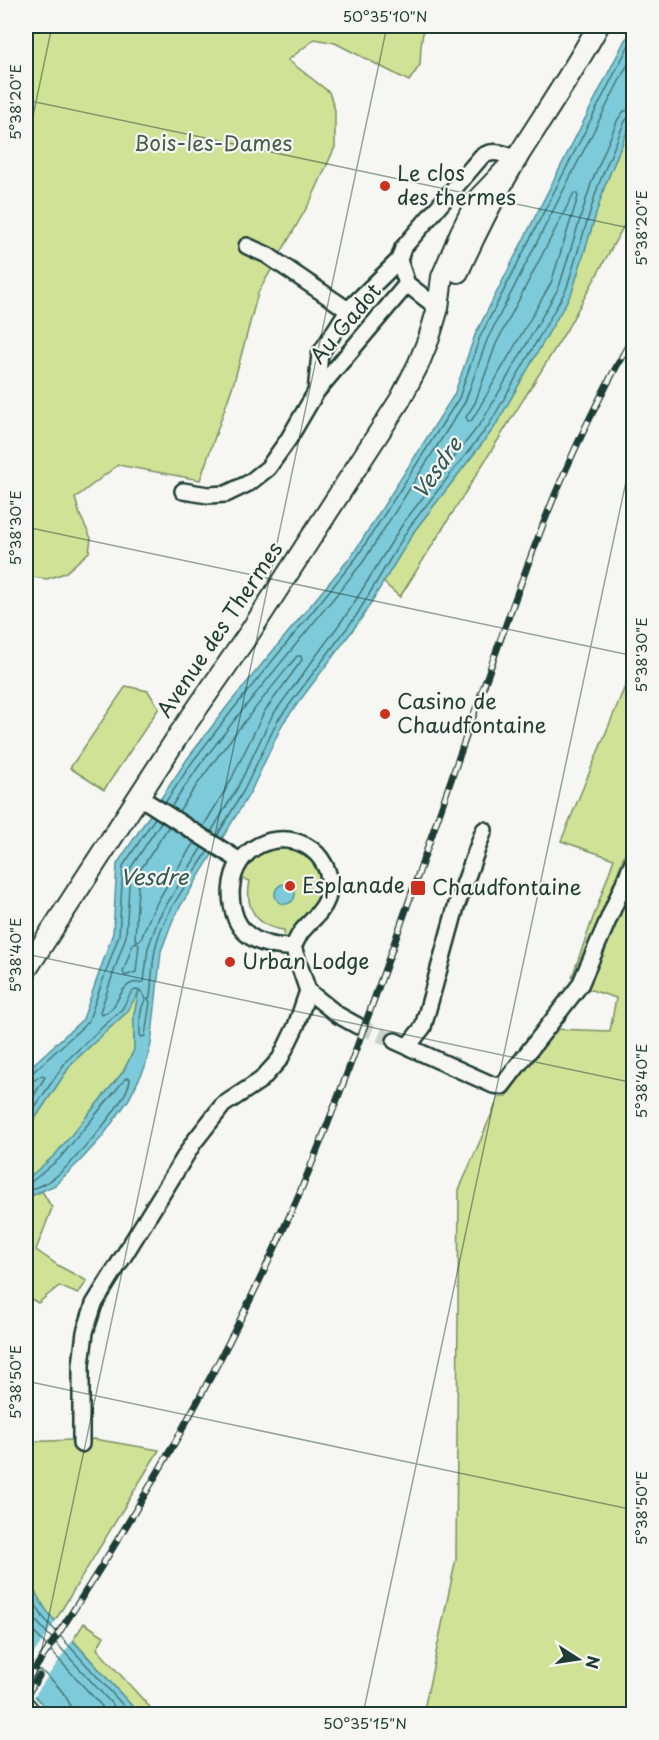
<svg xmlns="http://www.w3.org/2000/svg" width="659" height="1740" font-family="'Playpen Sans',sans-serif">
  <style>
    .green { fill: #cfe296; stroke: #779065; stroke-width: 1.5 }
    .water { fill: #7dcbda; stroke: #579298; stroke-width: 1.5 }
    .pier { fill: #f6f6f2 }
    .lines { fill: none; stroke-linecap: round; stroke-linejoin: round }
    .shore { stroke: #457676; stroke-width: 1.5 }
    .minor-tunnel { stroke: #cbd1cc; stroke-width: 15; stroke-dasharray: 15 8; stroke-linecap: butt }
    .minor-casing { stroke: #1f3d34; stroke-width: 20 }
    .major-casing { stroke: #1f3d34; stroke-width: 24 }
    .minor { stroke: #f6f6f2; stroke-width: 15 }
    .major { stroke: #f6f6f2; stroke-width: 20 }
    .rail-casing { stroke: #1f3d34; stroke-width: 7 }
    .rail { stroke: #f6f6f2; stroke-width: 4.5; stroke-dasharray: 14; stroke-linecap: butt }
    .ticks { fill: none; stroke: #1f3d34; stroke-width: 1.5; stroke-opacity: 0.45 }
    .poi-dot { fill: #c8321e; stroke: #f6f6f2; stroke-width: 2 }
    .labels { text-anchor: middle; stroke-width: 4.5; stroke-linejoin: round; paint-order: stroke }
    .park-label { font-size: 21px; fill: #425e48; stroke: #f6f6f2 }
    .poi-label { font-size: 21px; fill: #1f3d34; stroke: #f6f6f2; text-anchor: start }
    .street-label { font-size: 21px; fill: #1f3d34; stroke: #f6f6f2 }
    .water-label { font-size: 22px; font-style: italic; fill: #325955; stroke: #f6f6f2 }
    .neatline { fill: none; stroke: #1f3d34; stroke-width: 2 }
    .ticks-label { font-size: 15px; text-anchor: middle; fill: #1f3d34 }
  </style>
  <rect width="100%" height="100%" fill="#f6f6f2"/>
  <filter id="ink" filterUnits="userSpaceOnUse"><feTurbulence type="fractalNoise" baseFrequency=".0167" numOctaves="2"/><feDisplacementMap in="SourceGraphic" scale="12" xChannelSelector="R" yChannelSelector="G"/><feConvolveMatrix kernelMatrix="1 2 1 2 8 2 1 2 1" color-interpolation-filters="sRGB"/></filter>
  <g filter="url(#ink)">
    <g class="green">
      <path d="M26 26H424L421 46 420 65 409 81 335 43 315 39 288 60 329 92 335 110V147L311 200 258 293 234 382 200 480 118 465 75 498 80 515 91 538 89 552 65 573 47 579 33 577 26 580Z"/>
      <path d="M633 117V209L566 331 400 597 383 582 415 530 494 428 572 292 604 188Z"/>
      <path d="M633 667V832L578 978 572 977 614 859 561 841Z"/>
      <path d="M126 686 148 691 159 708 104 790 70 768Z"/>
      <path d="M271 845 302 848 322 869 323 897 292 936 284 941V930C257 927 244 908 250 881L237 877 246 862Z"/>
      <path d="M633 869V1714H423L456 1559 459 1190 499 1097H506L554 1029 610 1031 616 998 585 988Z"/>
      <path d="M139 990 134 1014V1050L123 1072 55 1155 26 1180V1129L34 1120 72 1063 127 1012Z"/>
      <path d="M42 1191 52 1208 36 1250 59 1266 87 1281 78 1294 59 1286 38 1303 26 1296V1198Z"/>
      <path d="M94 1439 159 1450 55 1621 48 1613 26 1578V1442Z"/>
      <path d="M84 1623 104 1636 97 1649 156 1714H139L73 1640Z"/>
    </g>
    <g class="water">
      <path d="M633 31V117L604 188 572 292 494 428 415 530 361 619 283 723 250 793 181 905 172 922 161 951 151 1044 145 1067 129 1099 102 1137 79 1162 55 1185 26 1198V1180L55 1155 123 1072 134 1050V1014L139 991 127 1012 72 1063 34 1120 26 1129V1071L83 1019 113 933 117 864 188 758 229 704 353 554 454 395 475 335 625 40Z"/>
      <circle cx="285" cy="894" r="10"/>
      <path d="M26 1578 48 1613 139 1714H51L26 1686Z"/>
    </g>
    <path class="pier" d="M57 1619 75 1637 33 1698 26 1690V1665Z"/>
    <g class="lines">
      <g class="shore">
        <path d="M574 193 577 194 578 197 551 283 475 415 471 421H468L466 417 475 403 496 344Z"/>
        <path d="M165 803 193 761 234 708 357 557 459 398 480 337 630 43 634 39"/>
        <path d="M171 807 199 766 240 713 363 562 465 402 487 340 634 52"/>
        <path d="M179 811C215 757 256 707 297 656H301L302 660 264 712 230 782 203 827"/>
        <path d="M161 822 130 869 126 936 100 1012 101 1015C118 1011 117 991 130 984 134 982 140 983 144 982L148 948 159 917 202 847"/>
        <path d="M169 826 139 872 135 938 137 941 141 940C152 904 175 874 194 842"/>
        <path d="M211 832 238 787 272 716 349 611 404 522 483 420 559 287 591 184 618 119 624 111 634 109"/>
        <path d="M217 836 244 790 278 720 356 616 410 526 489 425 566 290 598 186 625 121 629 117H634"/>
        <path d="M136 942 139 945 136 972 125 976 123 972 133 944Z"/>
        <path d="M26 1075 32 1073 88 1022 119 935 123 866 155 818"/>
        <path d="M26 1083 33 1081 42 1075 45 1077 26 1109"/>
        <path d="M26 1120 67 1060 122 1009 131 993 135 990 141 991 146 999C139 1009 140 1022 140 1035L142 1037 145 1036 150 1002 148 999 150 997C152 981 152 965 155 950 162 914 189 882 208 851"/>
        <path d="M26 1184 30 1183 59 1159 126 1078H130C131 1098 69 1169 51 1180 43 1185 34 1188 26 1192"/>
        <path d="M26 1589 43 1617 131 1714"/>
        <path d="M26 1602 37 1622 121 1714"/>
        <path d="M26 1620 31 1629 109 1714"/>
        <path d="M26 1666C44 1667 71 1696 72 1714"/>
      </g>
      <path class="minor-tunnel" d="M358 1026 395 1041"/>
      <defs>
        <g id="minor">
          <path d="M247 246 267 255 348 310"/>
          <path d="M438 308 407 284 399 260 403 248 481 157C495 148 503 155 517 158"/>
          <path d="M316 392 320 354 348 310 399 260"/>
          <path d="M183 491 208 495 226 494 249 483 268 468 288 440 316 392 407 284"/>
          <path d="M138 796 240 861"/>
          <path d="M293 947C270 947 246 942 236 919 229 901 229 878 240 862 260 832 307 832 324 864 330 874 331 888 327 899 322 913 311 920 302 931 298 936 296 942 293 947L308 991"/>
          <path d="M308 991 338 1015 358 1026"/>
          <path d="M395 1041 493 1085 502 1086 580 985 634 860"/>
          <path d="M408 1046 423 1027 456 907 484 830"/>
          <path d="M81 1444V1365L85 1332 94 1304 194 1142 223 1105 261 1080 280 1059 296 1026 308 991"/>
        </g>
        <g id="major">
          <path d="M458 272C476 232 496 193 518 156 545 113 574 71 598 26"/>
          <path d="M26 970 180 733 250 632 400 400 418 365 429 338 438 308 442 277 461 232 477 200 517 158"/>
          <path d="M26 1708 31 1714"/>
        </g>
      </defs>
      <use href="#minor" class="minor-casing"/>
      <use href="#major" class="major-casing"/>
      <use href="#minor" class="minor"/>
      <use href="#major" class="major"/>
      <defs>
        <g id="rail">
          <path d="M26 1682C128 1532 220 1372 294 1206 332 1118 364 1028 396 938 444 802 489 665 541 530 567 462 598 398 634 335"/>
          <path d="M26 1696 39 1676"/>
        </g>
      </defs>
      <use href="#rail" class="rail-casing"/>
      <use href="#rail" class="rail"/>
    </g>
  </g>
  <path class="ticks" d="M26 100 634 229M26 149 52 26M26 527 634 656M26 954 634 1083M26 1381 634 1510M28 1714 387 26M363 1714 634 444"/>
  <g class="poi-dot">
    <circle cx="385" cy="186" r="6"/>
    <circle cx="385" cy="714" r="6"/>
    <circle cx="290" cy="886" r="6"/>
    <rect x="410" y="880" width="16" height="16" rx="3"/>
    <circle cx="230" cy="962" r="6"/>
  </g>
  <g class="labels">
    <g class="park-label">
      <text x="213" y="151">Bois-les-Dames</text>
    </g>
    <g class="poi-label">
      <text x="397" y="181">Le clos<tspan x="397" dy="24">des thermes</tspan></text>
      <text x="397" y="709">Casino de<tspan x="397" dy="24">Chaudfontaine</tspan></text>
      <text x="302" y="893">Esplanade</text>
      <text x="432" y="895">Chaudfontaine</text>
      <text x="242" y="969">Urban Lodge</text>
    </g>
    <g class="street-label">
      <text transform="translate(346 324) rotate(-50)" y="7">Au Gadot</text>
      <text transform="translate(220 630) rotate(-56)" y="7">Avenue des Thermes</text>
    </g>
    <g class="water-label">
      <text transform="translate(437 468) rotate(-55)" y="8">Vesdre</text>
      <text x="154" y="885">Vesdre</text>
    </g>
  </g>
  <rect width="659" height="1740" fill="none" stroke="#f6f6f2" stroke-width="66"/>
  <g transform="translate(578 1659) rotate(102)" stroke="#f6f6f2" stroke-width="4.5" paint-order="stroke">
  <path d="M0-4.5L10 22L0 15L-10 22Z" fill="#1f3d34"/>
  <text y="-9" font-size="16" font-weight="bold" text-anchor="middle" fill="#1f3d34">N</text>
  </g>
  <rect x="33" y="33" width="593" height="1674" class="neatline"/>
  <g class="ticks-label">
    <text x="385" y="22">50°35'10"N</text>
    <text transform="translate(16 102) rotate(-90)" y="5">5°38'20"E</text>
    <text transform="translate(642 228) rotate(-90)" y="5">5°38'20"E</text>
    <text transform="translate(16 528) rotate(-90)" y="5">5°38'30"E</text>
    <text transform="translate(642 655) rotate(-90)" y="5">5°38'30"E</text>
    <text transform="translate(16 955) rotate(-90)" y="5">5°38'40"E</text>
    <text transform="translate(642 1081) rotate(-90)" y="5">5°38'40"E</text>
    <text transform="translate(16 1382) rotate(-90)" y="5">5°38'50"E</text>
    <text transform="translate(642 1508) rotate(-90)" y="5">5°38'50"E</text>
    <text x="365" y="1729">50°35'15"N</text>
  </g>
</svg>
